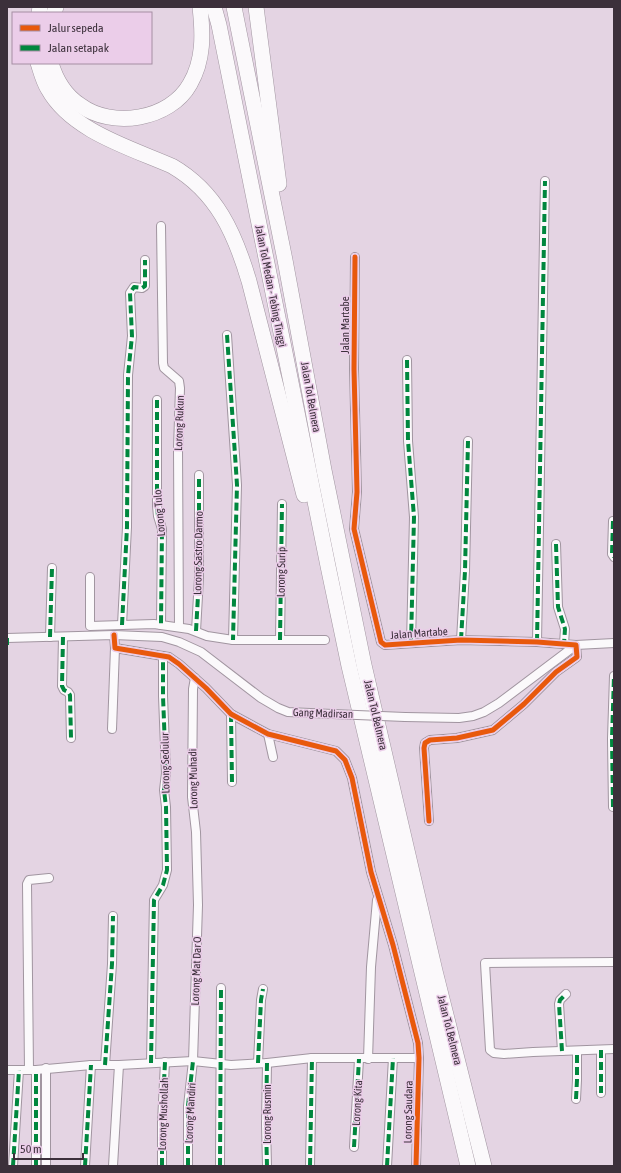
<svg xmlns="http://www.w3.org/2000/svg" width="621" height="1173" font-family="'Asap Condensed',sans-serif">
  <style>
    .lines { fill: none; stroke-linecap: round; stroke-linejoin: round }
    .minor-casing { stroke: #a195a0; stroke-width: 10 }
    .motorway-casing { stroke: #a195a0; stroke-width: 16 }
    .minor { stroke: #fbf9fb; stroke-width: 8 }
    .motorway { stroke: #fbf9fb; stroke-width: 15 }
    .minor-bridge-casing { stroke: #a195a0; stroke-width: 10; stroke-linecap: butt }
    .minor-bridge { stroke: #fbf9fb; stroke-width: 8 }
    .quiet { stroke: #00873e; stroke-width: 4; stroke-dasharray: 8 4; stroke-linecap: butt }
    .cycleway-casing { stroke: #ebcde9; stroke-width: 8 }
    .cycleway { stroke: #e8590c; stroke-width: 5 }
    .labels { text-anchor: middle; stroke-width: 3; stroke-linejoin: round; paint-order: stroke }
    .street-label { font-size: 11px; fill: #3c303b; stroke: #ebcde9 }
  </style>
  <rect width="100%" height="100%" fill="#e4d4e3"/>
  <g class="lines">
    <defs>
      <g id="minor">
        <path d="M161 226 163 363 164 368 179 381 180 388 178 449 179 627"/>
        <path d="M355 257 354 369 357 492 354 529 381 642 385 645 461 640 537 642 576 645 577 657 556 672 524 704 493 730 457 738 430 740 425 743 424 748 429 821"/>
        <path d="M227 335 237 485 233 640"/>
        <path d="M407 360 408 441 414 517 411 643"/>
        <path d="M157 400V506L158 516 162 529 161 625"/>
        <path d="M613 521 612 554 614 557"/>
        <path d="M556 544 558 607 565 629 564 644"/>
        <path d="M90 577V626L154 624 189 629 207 636 233 640H325"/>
        <path d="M122 625 127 527 128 375 132 336 130 293 134 287 142 288 145 286V260"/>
        <path d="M196 631 199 578V475"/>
        <path d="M114 635 115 648 169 657 179 664 206 688 231 714 268 734 336 751 345 760 352 778 371 872 393 945 418 1043 419 1058 416 1166"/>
        <path d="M50 637 52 568"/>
        <path d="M63 637 62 686 64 690 68 692 70 695 71 738"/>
        <path d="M7 638 114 635 162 637 179 642 201 652 261 698 278 708 288 712 333 714"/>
        <path d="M280 640 282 504"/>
        <path d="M461 640 465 571 468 441"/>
        <path d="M537 642 545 181"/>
        <path d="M231 714 232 782"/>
        <path d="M405 717 459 718 473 716 484 712 499 703 576 645 614 643"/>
        <path d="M112 729 115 648"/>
        <path d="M268 734 273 757"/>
        <path d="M613 807 612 739 614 676"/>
        <path d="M614 962 485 963 490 1050 494 1053 504 1054 533 1052 614 1049"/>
        <path d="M601 1050V1093"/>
        <path d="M562 1051 559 1004 560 1000 566 994"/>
        <path d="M368 1059 371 967 377 900"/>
        <path d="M151 1063 154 900 163 885 167 870 166 807 164 790 166 773 163 696V656"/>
        <path d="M258 1063 261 1000 263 989"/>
        <path d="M267 1063 266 1124 267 1166"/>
        <path d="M105 1065 112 964 113 916"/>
        <path d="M7 1070H36L91 1065H119L193 1061 231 1065 267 1063 312 1058H419"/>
        <path d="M29 1070 27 884 29 880 49 878"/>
        <path d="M576 1099 577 1080V1051"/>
        <path d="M354 1147 359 1059"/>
        <path d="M13 1166 19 1070"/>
        <path d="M36 1166V1070"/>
        <path d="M46 1166V1068"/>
        <path d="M85 1166 91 1065"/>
        <path d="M113 1166 119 1065"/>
        <path d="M162 1166V1122L165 1062"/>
        <path d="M188 1166V1106L193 1061 198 905 196 832 192 797 193 689 195 678"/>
        <path d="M220 1166 221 988"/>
        <path d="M310 1166 312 1058"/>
        <path d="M387 1166 393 1058"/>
      </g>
      <g id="motorway">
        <path d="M214 7 219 25 328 566 349 666 468 1166"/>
        <path d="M234 7 285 260 324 470 364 665 435 971 484 1166"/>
        <path d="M256 7 279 184"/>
        <path d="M39 13 40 7"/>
        <path d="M54 13 56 7"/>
        <path d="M38 63C41 72 43 81 48 89 71 131 131 148 172 166 217 192 235 234 249 281L304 495"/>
        <path d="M51 63C56 80 65 95 80 105 112 129 170 120 190 84 204 60 203 34 200 7"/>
      </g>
    </defs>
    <use href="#minor" class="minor-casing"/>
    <use href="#motorway" class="motorway-casing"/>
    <use href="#minor" class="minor"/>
    <use href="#motorway" class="motorway"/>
    <defs>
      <path id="minor-bridge" d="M333 714 405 717"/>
    </defs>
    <use href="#minor-bridge" class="minor-bridge-casing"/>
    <use href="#minor-bridge" class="minor-bridge"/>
    <g class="quiet">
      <path d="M227 335 237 485 233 640"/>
      <path d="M407 360 408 441 414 517 411 643"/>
      <path d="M157 400V506L158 516 162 529 161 625"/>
      <path d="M613 521 612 554 614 557"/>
      <path d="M556 544 558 607 565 629 564 644"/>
      <path d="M122 625 127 527 128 375 132 336 130 293 134 287 142 288 145 286V260"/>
      <path d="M196 631 199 578V475"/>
      <path d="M50 637 52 568"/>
      <path d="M63 637 62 686 64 690 68 692 70 695 71 738"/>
      <path d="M280 640 282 504"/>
      <path d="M461 640 465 571 468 441"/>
      <path d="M537 642 545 181"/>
      <path d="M7 645V638"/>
      <path d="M231 714 232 782"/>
      <path d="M613 807 612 739 614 676"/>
      <path d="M601 1050V1093"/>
      <path d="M562 1051 559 1004 560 1000 566 994"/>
      <path d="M151 1063 154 900 163 885 167 870 166 807 164 790 166 773 163 696V656"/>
      <path d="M258 1063 261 1000 263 989"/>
      <path d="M267 1063 266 1124 267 1166"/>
      <path d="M105 1065 112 964 113 916"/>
      <path d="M576 1099 577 1080V1051"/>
      <path d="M354 1147 359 1059"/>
      <path d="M13 1166 19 1070"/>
      <path d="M36 1166V1070"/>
      <path d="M85 1166 91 1065"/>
      <path d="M162 1166V1122L165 1062"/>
      <path d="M188 1166V1106L193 1061"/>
      <path d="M220 1166 221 988"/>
      <path d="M310 1166 312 1058"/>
      <path d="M387 1166 393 1058"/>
    </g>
    <defs>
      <g id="cycleway">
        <path d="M355 257 354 369 357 492 354 529 381 642 385 645 461 640 537 642 576 645 577 657 556 672 524 704 493 730 457 738 430 740 425 743 424 748 429 821"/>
        <path d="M114 635 115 648 169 657 179 664 206 688 231 714 268 734 336 751 345 760 352 778 371 872 393 945 418 1043 419 1058 416 1166"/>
      </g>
    </defs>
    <use href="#cycleway" class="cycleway-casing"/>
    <use href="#cycleway" class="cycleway"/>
  </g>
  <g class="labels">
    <g class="street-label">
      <text transform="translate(271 286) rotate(79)" y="4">Jalan Tol Medan - Tebing Tinggi</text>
      <text transform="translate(345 325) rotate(-90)" y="4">Jalan Martabe</text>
      <text transform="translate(311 397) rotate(80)" y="4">Jalan Tol Belmera</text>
      <text transform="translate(179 423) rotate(-88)" y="4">Lorong Rukun</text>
      <text transform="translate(159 513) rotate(-95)" y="4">Lorong Tulo</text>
      <text transform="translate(198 553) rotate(-89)" y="4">Lorong Sastro Darmo</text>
      <text transform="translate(281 572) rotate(-89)" y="4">Lorong Surip</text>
      <text transform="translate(419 633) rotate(-4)" y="4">Jalan Martabe</text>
      <text transform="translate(323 713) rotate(2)" y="4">Gang Madirsan</text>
      <text transform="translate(376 715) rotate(77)" y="4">Jalan Tol Belmera</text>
      <text transform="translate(165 763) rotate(-91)" y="4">Lorong Sedulur</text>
      <text transform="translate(193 779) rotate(-91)" y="4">Lorong Muhadi</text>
      <text transform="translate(196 971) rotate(-88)" y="4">Lorong Mat Dar O</text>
      <text transform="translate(450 1030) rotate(76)" y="4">Jalan Tol Belmera</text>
      <text transform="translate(357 1103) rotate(-87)" y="4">Lorong Kita</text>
      <text transform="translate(408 1112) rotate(-89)" y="4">Lorong Saudara</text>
      <text transform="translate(190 1113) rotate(-87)" y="4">Lorong Mandiri</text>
      <text transform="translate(163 1114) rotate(-88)" y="4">Lorong Mushollah</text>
      <text transform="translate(267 1114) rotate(-90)" y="4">Lorong Rusmin</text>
    </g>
  </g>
  <rect width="621" height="1173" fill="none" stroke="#3c303b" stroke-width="16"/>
  <rect x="12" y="12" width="140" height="52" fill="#ebcde9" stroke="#a58ea3"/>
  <rect x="20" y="25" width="20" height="6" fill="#e8590c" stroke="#a58ea3"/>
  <text x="48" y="32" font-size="12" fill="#3c303b">Jalur sepeda</text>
  <rect x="20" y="45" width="20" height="6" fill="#00873e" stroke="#a58ea3"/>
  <text x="48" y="52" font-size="12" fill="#3c303b">Jalan setapak</text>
  <path d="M14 1153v6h69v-6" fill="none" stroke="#3c303b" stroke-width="2"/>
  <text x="20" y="1153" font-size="12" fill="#3c303b" stroke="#ebcde9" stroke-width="3" paint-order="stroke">50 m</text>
</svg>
